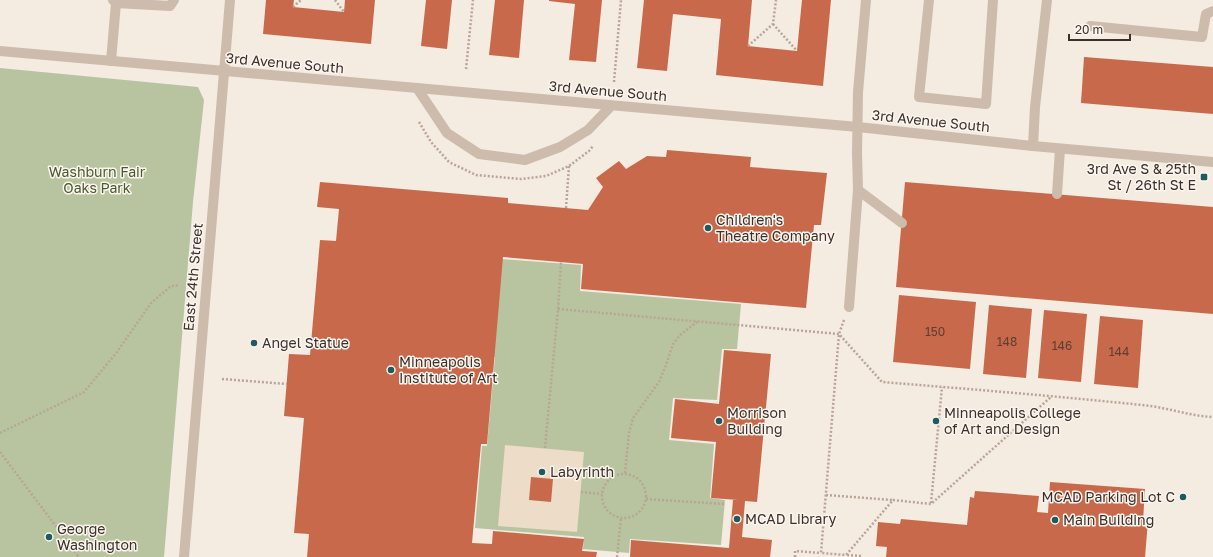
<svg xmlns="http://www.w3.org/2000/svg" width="1213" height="557" font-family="'Golos Text',sans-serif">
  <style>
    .green { fill: #b8c4a0 }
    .plaza { fill: #ecdcc8 }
    .building { fill: #c8694b }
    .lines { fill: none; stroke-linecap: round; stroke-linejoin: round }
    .path { stroke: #b9a596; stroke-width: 2.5; stroke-dasharray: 2 2; stroke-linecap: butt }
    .minor { stroke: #cdbbac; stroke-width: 10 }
    .poi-dot { fill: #1f5a5e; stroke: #fbf5ee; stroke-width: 1.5 }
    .labels { text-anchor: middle; stroke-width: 3; stroke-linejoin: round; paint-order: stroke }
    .number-label { font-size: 12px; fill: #5e3e33 }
    .street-label { font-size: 14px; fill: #3b302b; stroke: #fbf5ee }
    .poi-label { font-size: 14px; fill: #3b302b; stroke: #fbf5ee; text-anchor: start }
    .park-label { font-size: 14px; fill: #4a5a2e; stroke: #fbf5ee }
  </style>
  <rect width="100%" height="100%" fill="#f4ebe1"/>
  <g class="green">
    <path d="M0 68 198 87 204 100 193 202 164 557H0Z"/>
    <path d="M500 259 581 265 580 291 741 304 737 349H722L717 400 673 398 669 440 714 444 710 498 725 500 721 545 630 539 629 553 583 549 584 537 475 528 482 446H487L495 357 490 356Z"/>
  </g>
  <path class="plaza" d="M505 445 584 452 577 532 498 526Z"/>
  <g class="building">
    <path d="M266 0H294L293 7 344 12 345 0H375L371 44 263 34Z"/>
    <path d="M426 0H452L447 49 421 46Z"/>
    <path d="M495 0H524L519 58 489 55Z"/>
    <path d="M549 0H602L596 62 569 60 575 4 549 1Z"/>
    <path d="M644 0H752L748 46 797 51 802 0H831L823 86 716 75 721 19 673 14 667 71 637 68Z"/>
    <path d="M1084 57 1213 67V114L1081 103Z"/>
    <path d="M667 150 751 157 750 167 827 173 821 225H814L806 308 581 289 583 264 503 257 487 444H481L472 543 492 544 493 531 584 539 582 551 597 552 596 557H307L309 534 294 533 304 418 284 416 289 354 310 355 320 240 336 241 339 209 317 207 320 182 508 198V203L588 210 603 187 596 178 619 161 626 169 647 156 666 157Z"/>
    <path d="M905 182 1213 207V314L896 287Z"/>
    <path d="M899 295 976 302 970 369 893 362Z"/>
    <path d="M989 305 1032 309 1026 378 983 374Z"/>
    <path d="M1044 310 1087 314 1081 382 1038 378Z"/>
    <path d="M1100 316 1143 320 1138 388 1094 384Z"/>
    <path d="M724 350 771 354 757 502 745 501 742 537 772 540 770 557H630L631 540 729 548 733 500H738L711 498 716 442 671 438 675 399 719 404Z"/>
    <path d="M531 477 553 479 551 502 529 500Z"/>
    <path d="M1050 482 1145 489 1143 521H1148L1145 557H886L887 547 876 546 878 522 900 524 901 519 967 525 970 497 974 498 975 491 1039 496 1037 512 1048 513Z"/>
  </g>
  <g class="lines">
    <g class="path">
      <path d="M335 0 344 12"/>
      <path d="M293 7 301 0"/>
      <path d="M773 24 797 51"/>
      <path d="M748 46 773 24 776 0"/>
      <path d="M466 69 473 0"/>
      <path d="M614 82 621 0"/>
      <path d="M419 122 431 142 449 162 476 175 521 179 546 176 569 166 589 151 593 146"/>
      <path d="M566 208 569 166"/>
      <path d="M558 309 839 334 882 382C969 389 1055 396 1142 405 1166 407 1189 416 1213 417"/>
      <path d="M844 320 839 334 821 553 846 555 893 500 931 504 1052 396"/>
      <path d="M222 379 287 384"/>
      <path d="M0 433 84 392 117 352 151 303 171 286 179 285"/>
      <path d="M545 448 558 309 561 262"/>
      <path d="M0 452 79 557"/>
      <path d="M625 473 629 433 633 418 659 382 666 365 673 344 680 335 697 322"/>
      <circle cx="624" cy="496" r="22"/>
      <path d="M581 492 602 494"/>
      <path d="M826 495 892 500"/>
      <path d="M646 499 724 504"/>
      <path d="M931 503 942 387"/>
      <path d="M847 555 862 556V557"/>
      <path d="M617 557 621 518"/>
      <path d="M795 557V551L821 553"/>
    </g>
    <g class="minor">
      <path d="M929 0 919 97 986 104 993 0"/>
      <path d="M116 3 170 6 174 0"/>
      <path d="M1090 26 1202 37 1206 14 1213 11"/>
      <path d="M0 51 858 127 1033 146 1213 162"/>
      <path d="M111 61 116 3 113 0"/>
      <path d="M417 88 447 133 479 154 525 160 560 147 588 130 611 106"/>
      <path d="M1033 146 1035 107 1047 0"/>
      <path d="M858 190 902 223"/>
      <path d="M1057 194 1060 149"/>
      <path d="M849 307 858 190 857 153 858 92 866 0"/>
      <path d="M184 557 230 0"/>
    </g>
  </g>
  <g class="poi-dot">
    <rect x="1200" y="173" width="8" height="8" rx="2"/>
    <circle cx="708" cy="228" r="4"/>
    <circle cx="254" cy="343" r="4"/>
    <circle cx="391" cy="370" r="4"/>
    <circle cx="719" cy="421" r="4"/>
    <circle cx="936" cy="421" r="4"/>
    <circle cx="542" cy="472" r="4"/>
    <circle cx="1183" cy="497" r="4"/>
    <circle cx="737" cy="519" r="4"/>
    <circle cx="1055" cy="520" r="4"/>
    <circle cx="49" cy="537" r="4"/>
  </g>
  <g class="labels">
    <g class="number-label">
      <text x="935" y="336">150</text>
      <text x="1007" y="346">148</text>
      <text x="1062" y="350">146</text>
      <text x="1119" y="356">144</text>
    </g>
    <g class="street-label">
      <text transform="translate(285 63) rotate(5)" y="5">3rd Avenue South</text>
      <text transform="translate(608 91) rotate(5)" y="5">3rd Avenue South</text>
      <text transform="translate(931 121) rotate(6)" y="5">3rd Avenue South</text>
      <text transform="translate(193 277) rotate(-85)" y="5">East 24th Street</text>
    </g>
    <g class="poi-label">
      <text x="1196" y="174" text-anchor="end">3rd Ave S &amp; 25th<tspan x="1196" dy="16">St / 26th St E</tspan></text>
      <text x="716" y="225">Children's<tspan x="716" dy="16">Theatre Company</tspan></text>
      <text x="262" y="348">Angel Statue</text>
      <text x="399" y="367">Minneapolis<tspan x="399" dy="16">Institute of Art</tspan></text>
      <text x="727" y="418">Morrison<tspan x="727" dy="16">Building</tspan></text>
      <text x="944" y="418">Minneapolis College<tspan x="944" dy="16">of Art and Design</tspan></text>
      <text x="550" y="477">Labyrinth</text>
      <text x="1175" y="502" text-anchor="end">MCAD Parking Lot C</text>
      <text x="745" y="524">MCAD Library</text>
      <text x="1063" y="525">Main Building</text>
      <text x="57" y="534">George<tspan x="57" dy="16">Washington</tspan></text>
    </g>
    <g class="park-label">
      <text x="97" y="177">Washburn Fair<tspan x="97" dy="16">Oaks Park</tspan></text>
    </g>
  </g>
  <path d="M1069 34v6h61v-6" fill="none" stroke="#3b302b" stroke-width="2"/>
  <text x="1075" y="34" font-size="12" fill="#3b302b" stroke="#fbf5ee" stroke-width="3" paint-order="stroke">20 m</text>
</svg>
